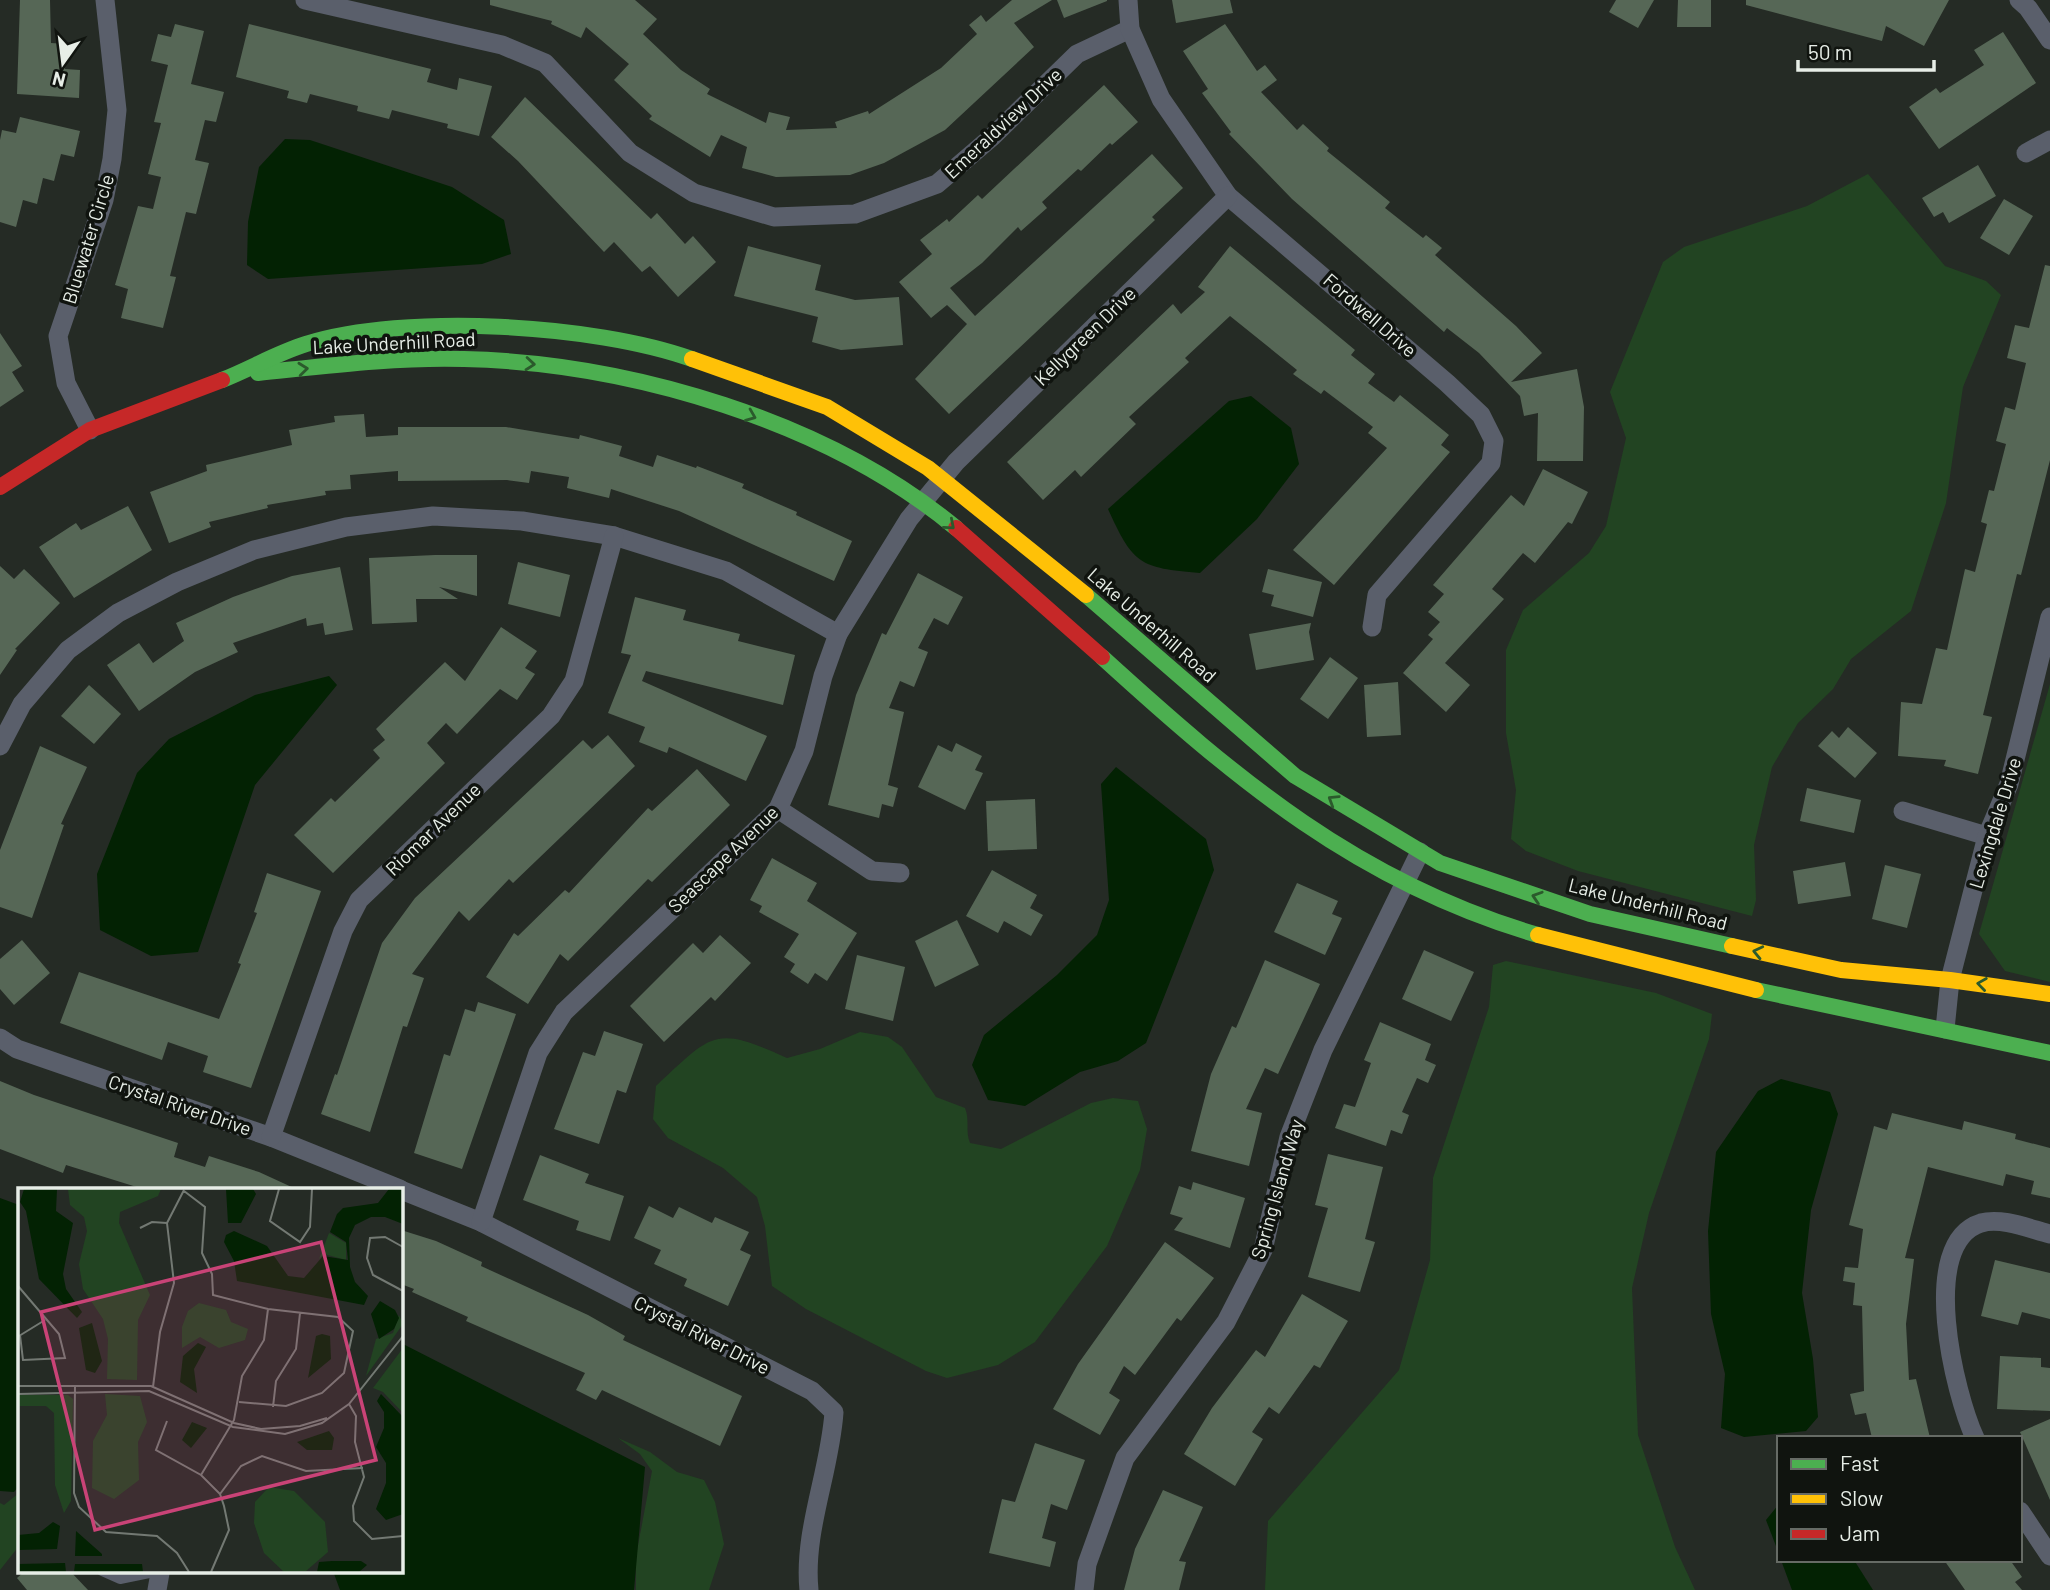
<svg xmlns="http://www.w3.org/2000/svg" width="2050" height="1590" font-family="Barlow,sans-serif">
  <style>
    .green { fill: #242 }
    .water { fill: #032203 }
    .building { fill: #566756 }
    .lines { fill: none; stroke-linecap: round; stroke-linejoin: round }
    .lane { stroke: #5a5f6b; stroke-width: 10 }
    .street { stroke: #5a5f6b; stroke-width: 19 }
    .fast { stroke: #4caf50; stroke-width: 16 }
    .slow { stroke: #ffc107; stroke-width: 16 }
    .jam { stroke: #c62828; stroke-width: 16 }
    .oneway { stroke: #2b5a2c }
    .labels { text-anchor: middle; stroke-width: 7; stroke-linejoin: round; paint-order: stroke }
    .street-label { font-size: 19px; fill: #e7eee7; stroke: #10140f }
    .inset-road { fill: none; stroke: #737973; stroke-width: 2 }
    .view { fill: #c94377; fill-opacity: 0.15; stroke: #c94377; stroke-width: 3.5 }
    .inset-edge { fill: none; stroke: #e7eee7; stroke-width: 3.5 }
  </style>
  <rect width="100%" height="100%" fill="#252b25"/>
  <g class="green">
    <path d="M1868 174 1945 266 1986 281 2001 295 1963 387 1946 503 1911 611 1851 659 1833 689 1798 723 1772 767 1754 845 1756 900 1752 916 1578 871 1526 851 1511 839 1516 790 1506 733V650L1523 610 1589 553 1606 526 1626 438 1610 392 1663 262 1684 247 1807 206Z"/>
    <path d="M2050 684V982L2005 971 1979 934Z"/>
    <path d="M1506 961 1656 993 1712 1014 1709 1039 1649 1213 1632 1288 1638 1435 1675 1547 1695 1590H1265L1268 1521 1399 1370 1430 1260 1433 1178 1489 1007 1493 965Z"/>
    <path d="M860 1032 888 1037 902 1047 936 1097 965 1108C970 1120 965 1131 970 1143L1001 1149 1091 1103 1113 1098 1138 1101 1147 1129 1140 1170 1107 1246 1035 1342 998 1365 947 1378 926 1371 806 1309 772 1286 765 1226 757 1197 723 1168 668 1138 653 1119 656 1086C713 1033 714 1025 787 1058L820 1049Z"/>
    <path d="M618 1438 650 1452 677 1472 704 1480 715 1502 724 1544 709 1590H636V1556L652 1471 640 1454Z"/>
    <path d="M19 1493V1546L0 1570V1503L4 1505Z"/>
  </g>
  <g class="water">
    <path d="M285 139 310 140 452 187 504 220 511 254 482 264 268 279 247 265 248 222 259 167Z"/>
    <path d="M1251 396 1291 428 1299 464 1257 519 1200 573C1139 568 1133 564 1108 509L1229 401Z"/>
    <path d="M329 676 337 685 255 785 198 952 151 956 100 930 97 874 137 773 169 739 255 695Z"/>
    <path d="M1116 767 1206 839 1214 870 1146 1043 1118 1061 1080 1072 1025 1106 988 1100 972 1065 984 1035 1057 975 1097 935 1109 900 1101 784Z"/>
    <path d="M1781 1079 1830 1092 1838 1114 1811 1210 1802 1293 1813 1359 1818 1417 1806 1431 1744 1437 1721 1428 1725 1374 1711 1314 1708 1231 1716 1152 1758 1091Z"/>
    <path d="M0 1198 19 1205V1486L14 1492 0 1491Z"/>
    <path d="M401 1343 645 1467 634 1590H340L333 1571H401Z"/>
    <path d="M1779 1504V1554L1766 1520Z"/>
    <path d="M1781 1560H1854L1873 1590H1792Z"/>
  </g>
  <g class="building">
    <path d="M20 0H50L51 43 67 44 65 69 80 70 79 98 17 94Z"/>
    <path d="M490 0H635L657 19 643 34 681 70 710 89 707 94 766 123 769 112 790 117 786 130 837 128 835 122 868 111 869 114 941 68 977 34 969 25 981 15 986 22 1012 0H1052L1014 23 1034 47 945 130 884 163 850 175 776 177 742 168 747 147 721 135 710 157 649 119 652 116 614 80 629 64 586 27 581 38 551 24 552 21 490 5Z"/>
    <path d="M1057 0H1107V1L1064 18Z"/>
    <path d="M1172 0H1230L1233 13 1176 23Z"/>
    <path d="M1616 0H1654L1638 28 1609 12Z"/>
    <path d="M1678 0H1711V27H1677Z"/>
    <path d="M1746 0H1949L1924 46 1886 26 1882 41 1746 5Z"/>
    <path d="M175 24 204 31 191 84 224 92 216 122 205 120 195 160 209 163 196 214 186 212 170 276 176 277 163 328 121 318 128 289 115 285 138 206 153 209 161 177 148 174 161 123 154 122 168 65 151 61 158 34 171 37Z"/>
    <path d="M249 24 431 69 427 82 457 90 459 78 492 86 479 136 447 128 448 124 392 110 389 119 357 111 358 106 310 94 307 103 287 98 289 91 236 77Z"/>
    <path d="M1225 24 1257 71 1265 65 1277 80 1261 92 1297 130 1303 124 1329 148 1327 151 1390 202 1385 208 1423 238 1426 235 1442 248 1435 255 1516 326 1542 353 1511 382 1577 369 1584 407 1583 461H1537L1538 413 1524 416 1520 396 1479 353 1447 328 1444 332 1386 281 1292 199 1229 134 1231 132 1202 93 1208 89 1183 51Z"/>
    <path d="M2003 32 2036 83 1939 149 1909 107 1936 88 1940 93 1984 65 1974 50Z"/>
    <path d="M1104 85 1138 122 1112 145 1110 143 1081 171 1078 169 1042 202 1047 208 1021 231 1018 227 982 263 950 288 975 316 1152 154 1183 188 1152 217 1155 220 949 414 915 379 967 324 947 305 931 318 899 282 932 254 920 240 947 219 949 222 978 195 982 199Z"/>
    <path d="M525 97 651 219 657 213 685 244 693 236 716 262 678 297 650 266 642 272 614 242 604 252 518 161 491 137Z"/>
    <path d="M20 117 80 131 74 157 61 154 54 181 43 178 37 204 23 200 16 227 0 222V140L2 130 16 133Z"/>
    <path d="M1978 165 1996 196 1949 223 1943 212 1934 217 1922 198Z"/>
    <path d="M2004 199 2033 216 2009 255 1980 238Z"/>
    <path d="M748 246 821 265 815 290 855 300 899 297 903 345 841 350 812 342 818 317 734 296Z"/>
    <path d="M1230 246 1355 350 1351 355 1375 374 1368 383 1394 402 1400 395 1449 435 1441 445 1450 452 1334 585 1293 550 1387 448 1368 433 1373 427 1324 390 1321 394 1293 374 1297 370 1230 316 1185 358 1189 362 1129 417 1136 424 1081 477 1075 470 1043 500 1007 462 1173 304 1181 314 1205 292 1198 287Z"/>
    <path d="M2045 265 2050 266V460L2021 575 2017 574 1983 715 1992 717 1978 774 1944 766 1946 760 1898 756 1901 702 1922 704 1936 648 1947 650 1965 569 1975 572 1987 524 1981 522 1989 490 1994 491 2006 444 1996 441 2005 407 2015 410 2026 363 2007 358 2015 325 2029 328Z"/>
    <path d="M0 333 22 366 12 372 24 391 0 407Z"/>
    <path d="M364 414 366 437 398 435V427H506L579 439 580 435 622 446 619 456 653 467 657 455 696 468 697 466 744 484 742 488 797 512 796 515 852 541 834 581 679 511 611 489 609 498 567 488 569 477 531 471 529 483 507 480 398 481V471L350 475 351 489 325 491 326 495 267 505 268 508 209 522 211 527 169 543 150 492 207 471 206 465 292 445 289 430 335 422 334 416Z"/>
    <path d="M1543 469 1588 492 1572 524 1568 522 1535 563 1523 553 1492 589 1504 599 1445 663 1470 685 1446 712 1403 673 1433 639 1428 635 1440 622 1428 612 1444 594 1433 585 1511 495 1524 506Z"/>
    <path d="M128 506 152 550 74 598 39 547 76 523 81 530Z"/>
    <path d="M435 555H477V596L439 587 458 599H416L417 622 372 624 369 558Z"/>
    <path d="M518 562 570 575 560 617 508 604Z"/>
    <path d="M0 566 14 579 24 569 60 603 15 649 17 650 0 675Z"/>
    <path d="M340 567 353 630 325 635 323 623 307 626 306 618 233 643 238 652 195 672 139 711 107 665 139 643 153 663 184 641 176 623 233 597 292 576Z"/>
    <path d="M1268 569 1322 582 1313 617 1271 606 1274 595 1262 592Z"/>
    <path d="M918 573 963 597 948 625 934 618 918 648 928 652 914 687 900 681 889 708 904 712 888 785 898 788 893 807 882 804 879 818 828 805 856 695 882 633 886 635Z"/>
    <path d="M635 597 686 610 683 620 740 634 738 641 795 655 783 705 646 671 642 681 767 736 746 781 669 747 667 753 639 742 645 727 608 713 631 655 621 653Z"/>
    <path d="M1311 623 1309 632 1314 660 1256 670 1249 634Z"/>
    <path d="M501 627 537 651 525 668 535 674 517 700 500 689 457 734 446 723 427 743 445 763 333 873 294 835 331 798 335 802 380 758 373 750 385 740 376 729 445 662 465 681Z"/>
    <path d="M1330 657 1358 678 1328 719 1300 699Z"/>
    <path d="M1398 682 1401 735 1367 737 1364 685Z"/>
    <path d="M89 685 121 714 94 744 61 716Z"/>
    <path d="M1848 727 1877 753 1855 778 1818 746 1832 731 1839 738Z"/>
    <path d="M608 735 635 766 513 883 509 879 469 921 459 911 412 974 424 978 407 1027 403 1026 370 1132 321 1114 335 1074 337 1075 382 943 415 898 583 740 592 749Z"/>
    <path d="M956 743 982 756 975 770 983 773 965 810 918 787 938 745 952 752Z"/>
    <path d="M40 746 87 767 61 824 64 825 32 918 0 907V850Z"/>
    <path d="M697 769 730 805 652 882 648 879 568 961 560 954 528 1004 486 977 514 933 518 936 565 890 569 893 648 808 652 811Z"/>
    <path d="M1807 788 1861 800 1854 833 1800 821Z"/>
    <path d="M1035 799 1037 849 988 851 986 801Z"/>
    <path d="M772 858 817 883 807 901 857 933 827 981 815 973 808 984 790 972 795 964 784 957 799 934 759 912 762 906 750 900Z"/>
    <path d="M1845 862 1851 896 1798 904 1793 871Z"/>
    <path d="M1885 865 1921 874 1907 928 1872 919Z"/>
    <path d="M992 870 1037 895 1030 908 1043 915 1031 936 1004 921 998 933 966 916Z"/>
    <path d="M267 873 321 891 251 1088 203 1072 208 1056 168 1042 162 1060 60 1023 79 972 219 1019 241 964 238 963 257 913 254 912Z"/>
    <path d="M1297 883 1338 901 1332 914 1342 918 1325 955 1274 932Z"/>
    <path d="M957 920 979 965 935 987 915 941Z"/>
    <path d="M720 935 751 963 715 1001 711 997 664 1042 630 1006 693 943 703 953Z"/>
    <path d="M22 940 50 973 14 1005 0 989V959Z"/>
    <path d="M1424 950 1474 972 1451 1021 1402 999Z"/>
    <path d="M857 955 905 967 893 1021 845 1009Z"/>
    <path d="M1265 960 1320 984 1278 1074 1265 1068 1246 1109 1262 1113 1249 1166 1191 1151 1211 1074 1232 1026 1236 1028Z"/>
    <path d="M478 1002 516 1014 462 1169 414 1153 444 1054 450 1056 465 1009 475 1012Z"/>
    <path d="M1380 1022 1431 1044 1425 1060 1436 1065 1428 1083 1417 1078 1402 1112 1409 1115 1402 1134 1391 1130 1386 1146 1335 1128 1344 1104 1355 1107 1371 1063 1364 1060Z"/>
    <path d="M604 1031 643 1044 626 1093 617 1090 599 1144 554 1129 583 1052 595 1056Z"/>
    <path d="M0 1081 34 1095 178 1143 174 1157 205 1167 209 1156 259 1172 296 1189H143L66 1165 63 1173 0 1149Z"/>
    <path d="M1892 1113 1962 1130 1964 1121 2016 1134 2015 1139 2050 1148V1198L2031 1194 2034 1181 2006 1174 2003 1186 1928 1167 1905 1258 1914 1259 1906 1324 1909 1380 1916 1379 1930 1438H1872L1866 1413 1855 1415 1850 1394 1864 1391 1862 1306 1853 1305 1855 1283 1843 1281 1845 1267 1858 1268 1863 1229 1849 1225 1874 1126 1887 1130Z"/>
    <path d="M1328 1154 1383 1167 1365 1239 1375 1242 1360 1292 1308 1277 1328 1208 1315 1205Z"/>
    <path d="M540 1155 589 1174 585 1183 624 1196 610 1241 576 1230 579 1221 523 1200Z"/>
    <path d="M1193 1182 1245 1198 1230 1248 1174 1230 1183 1218 1170 1214 1179 1186 1191 1190Z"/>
    <path d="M649 1206 673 1218 679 1207 712 1223 715 1217 749 1232 740 1250 751 1255 728 1306 684 1286 687 1279 654 1264 661 1250 634 1238Z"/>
    <path d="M401 1230 436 1241 482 1262 481 1266 588 1315 625 1336 623 1340 742 1396 720 1446 602 1390 596 1400 576 1390 585 1373 466 1321 468 1317 412 1292 414 1289 401 1284Z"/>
    <path d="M1165 1242 1214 1278 1181 1321 1177 1318 1135 1375 1124 1366 1109 1393 1120 1400 1100 1435 1053 1409 1078 1364Z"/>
    <path d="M1995 1260 2050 1273V1319L2022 1312 2018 1325 1981 1316Z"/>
    <path d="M1302 1294 1348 1321 1320 1368 1314 1365 1279 1414 1269 1407 1252 1432 1263 1439 1235 1486 1184 1454 1212 1408 1256 1350 1265 1357Z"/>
    <path d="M2000 1356 2041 1358V1367L2050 1368V1411L1997 1409Z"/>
    <path d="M2050 1419V1500L2020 1432Z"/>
    <path d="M1035 1443 1085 1460 1067 1510 1051 1504 1042 1538 1056 1542 1050 1567 989 1553 1002 1499 1015 1502Z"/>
    <path d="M1163 1490 1203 1507 1179 1561 1186 1562 1179 1590H1124L1135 1549Z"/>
    <path d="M1944 1560H2010L2022 1577 2015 1582 2022 1590H1965Z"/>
    <path d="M25 1571H70L88 1590H27L17 1578Z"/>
  </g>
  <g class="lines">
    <path class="lane" d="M102 1571 120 1579 159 1571"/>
    <g class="street">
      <path d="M305 0 502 45 545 63 630 153 694 193 774 217 855 214 937 184 993 136 1077 54 1130 29"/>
      <path d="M1128 0 1130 29 1161 99 1228 196 1447 383 1481 415 1494 441 1491 463 1377 595 1372 627"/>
      <path d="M2019 0 2028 8 2050 40"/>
      <path d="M2026 153 2050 140"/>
      <path d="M90 430 66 383 58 336 104 200 112 159 117 110 105 0"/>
      <path d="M0 746 22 704 68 650 118 613 177 582 254 550 346 527 433 516 522 521 614 536 726 571 838 634"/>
      <path d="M778 809 872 871 900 873"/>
      <path d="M1903 811 1987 836"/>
      <path d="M1945 1029 1950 980 1987 836 2009 784 2050 617"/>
      <path d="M0 1038 17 1049 271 1137 400 1189"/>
      <path d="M271 1137 343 931 359 900 551 716 574 681 614 536"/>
      <path d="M401 1190 481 1222 812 1391 834 1412C830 1472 803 1531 809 1590"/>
      <path d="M481 1222 538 1053 564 1012 778 809 804 751 823 676 838 634 909 519 956 462 1228 196"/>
      <path d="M1975 1438C1955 1395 1917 1243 1981 1223 2002 1217 2030 1229 2050 1234"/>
      <path d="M2020 1511 2050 1556"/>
      <path d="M157 1590 160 1573"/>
      <path d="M1084 1590 1087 1564 1125 1458 1226 1322 1263 1250 1289 1137 1323 1050 1420 852"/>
    </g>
    <g class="fast">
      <path d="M258 373C326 366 395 357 464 359 630 363 827 421 956 528"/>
      <path d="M222 380C250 369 277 353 306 344 405 313 594 324 692 359"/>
      <path d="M1086 595 1295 776 1440 863 1590 914 1732 946"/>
      <path d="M1102 657C1237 780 1359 883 1538 935"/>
      <path d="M1756 990 2050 1053"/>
    </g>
    <g class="slow">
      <path d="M692 359 827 407 928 468 1086 595"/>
      <path d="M1538 935 1756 990"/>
      <path d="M1732 946 1841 970 1950 980 2050 994"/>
    </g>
    <g class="jam">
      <path d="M0 487 90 430 222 380"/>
      <path d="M956 528 1102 657"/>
    </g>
  </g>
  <defs><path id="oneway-chevron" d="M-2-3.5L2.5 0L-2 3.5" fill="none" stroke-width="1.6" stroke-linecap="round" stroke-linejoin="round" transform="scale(1.75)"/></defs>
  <g class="oneway">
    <use href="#oneway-chevron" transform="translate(530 364) rotate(5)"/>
    <use href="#oneway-chevron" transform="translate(303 369) rotate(-6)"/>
    <use href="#oneway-chevron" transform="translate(751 416) rotate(22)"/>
    <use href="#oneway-chevron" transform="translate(950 525) rotate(41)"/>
    <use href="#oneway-chevron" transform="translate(1333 800) rotate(-148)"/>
    <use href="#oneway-chevron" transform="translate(1537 897) rotate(-162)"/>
    <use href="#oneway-chevron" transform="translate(1758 952) rotate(-167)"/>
    <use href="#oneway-chevron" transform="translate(1982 984) rotate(-172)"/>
  </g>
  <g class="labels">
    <g class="street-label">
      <text transform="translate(1003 123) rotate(-43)" y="7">Emeraldview Drive</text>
      <text transform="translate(88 239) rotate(-73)" y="7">Bluewater Circle</text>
      <text transform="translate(1370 315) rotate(41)" y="7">Fordwell Drive</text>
      <text transform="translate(1085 336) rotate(-44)" y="7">Kellygreen Drive</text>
      <text transform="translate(394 343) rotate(-3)" y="7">Lake Underhill Road</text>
      <text transform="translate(1152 625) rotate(41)" y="7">Lake Underhill Road</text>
      <text transform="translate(1995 823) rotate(-73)" y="7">Lexingdale Drive</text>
      <text transform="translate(433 829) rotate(-44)" y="7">Riomar Avenue</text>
      <text transform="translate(723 859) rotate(-44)" y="7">Seascape Avenue</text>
      <text transform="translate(1648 904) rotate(14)" y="7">Lake Underhill Road</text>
      <text transform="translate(180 1105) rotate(19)" y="7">Crystal River Drive</text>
      <text transform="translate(1277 1189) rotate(-74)" y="7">Spring Island Way</text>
      <text transform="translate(702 1335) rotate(27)" y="7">Crystal River Drive</text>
    </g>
  </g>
  <g transform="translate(18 1188)">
    <rect width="385" height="385" fill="#252b25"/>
    <path d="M50 1H143L140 8 102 24 101 35 132 107 120 132 119 192 89 191 90 151 85 131 65 101 61 76 69 43 66 29 52 17ZM311 45 328 55V72L306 66 301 71ZM181 115 208 122 213 134 230 141 227 152 201 160 182 149 164 160V139L170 123ZM381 127 385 136 348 188 358 151 375 145ZM385 160V225L365 204 355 200ZM87 206 122 208 129 234 120 254 121 292 96 311 74 300 75 253 89 227ZM0 207H50L55 211 53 313 46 325 37 297 36 225 28 218H0ZM251 299 276 303 307 334 310 364 288 383 266 384 246 365 236 335 237 314Z" fill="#242"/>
    <path d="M6 1H39L38 23 55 35 45 86 48 101 64 124 59 130 21 91 8 23 2 14ZM208 1H235L238 6 223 35H210ZM371 1H385V36L367 29H353L337 37 331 50 332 79 337 94 350 108 346 117 219 93 216 73 206 54 208 47 216 43 249 58 270 88 286 90 305 68 330 72 328 54 312 44 319 26 325 20 360 15ZM362 113 377 122 381 130 376 141 361 151 353 126ZM74 135 84 173 77 185 68 182 61 140ZM304 146 312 148 313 171 290 190 298 148ZM180 155 188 159 176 181 179 205 162 194 165 168ZM363 206 385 229V326L368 332 358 321 368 295V275L358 259 366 240V224L359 213ZM174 234 189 240 173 260 164 252ZM311 243 316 250 314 262H289L279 254ZM35 334 42 338 39 361 0 362V347L21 345ZM58 343 84 366V368H57ZM314 373H343L349 377 341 384H299L301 374ZM47 375 48 384H0V376ZM57 376H124L125 384H56Z" fill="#032203"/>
    <path class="inset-road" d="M261 1 252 33 282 54 292 39 294 1M166 3 187 19 184 65 194 86 195 107 250 121 320 129 335 143 326 185 304 205 268 218 221 214M122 40 134 34 149 35M385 59 367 49 352 50 349 70 355 87 385 103M0 98 41 146 47 170 5 172 2 147M1 148 27 132M57 197 56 305 61 319 88 344 139 348 159 365 171 384M0 198H133L216 235 243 241 282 238 309 230M135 199 142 144 156 95 149 35 166 2M0 206 131 203 215 239 267 246 304 235 331 216 385 148M331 216 338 228 337 254 346 289 335 318 336 333 354 351 385 348M255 219 258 193 278 161 282 125M149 233 138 262 183 287 202 306 206 318 211 342 193 384M183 287 216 232 224 188 246 152 250 121M202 306 223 278 244 268 288 283 345 280"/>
    <path class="view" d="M303 54 358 272 77 342 23 124Z"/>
    <rect width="385" height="385" class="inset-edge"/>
  </g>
  <rect x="1777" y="1436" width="245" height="126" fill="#10140f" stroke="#666b65" stroke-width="2"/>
  <rect x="1791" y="1459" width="35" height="10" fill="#4caf50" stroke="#666b65" stroke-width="2"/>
  <text x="1840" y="1471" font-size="21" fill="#e7eee7">Fast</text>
  <rect x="1791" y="1494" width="35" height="10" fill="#ffc107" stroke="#666b65" stroke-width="2"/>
  <text x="1840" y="1506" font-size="21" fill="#e7eee7">Slow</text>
  <rect x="1791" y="1529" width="35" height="10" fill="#c62828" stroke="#666b65" stroke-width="2"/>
  <text x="1840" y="1541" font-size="21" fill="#e7eee7">Jam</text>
  <g transform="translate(63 63) rotate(194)" stroke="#10140f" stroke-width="5" paint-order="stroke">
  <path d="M0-5L12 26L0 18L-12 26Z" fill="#e7eee7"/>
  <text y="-10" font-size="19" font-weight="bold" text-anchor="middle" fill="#e7eee7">N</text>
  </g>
  <path d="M1798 60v10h136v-10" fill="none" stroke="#e7eee7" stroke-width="3.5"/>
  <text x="1808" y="60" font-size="21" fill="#e7eee7" stroke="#10140f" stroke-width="5" paint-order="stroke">50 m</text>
</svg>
